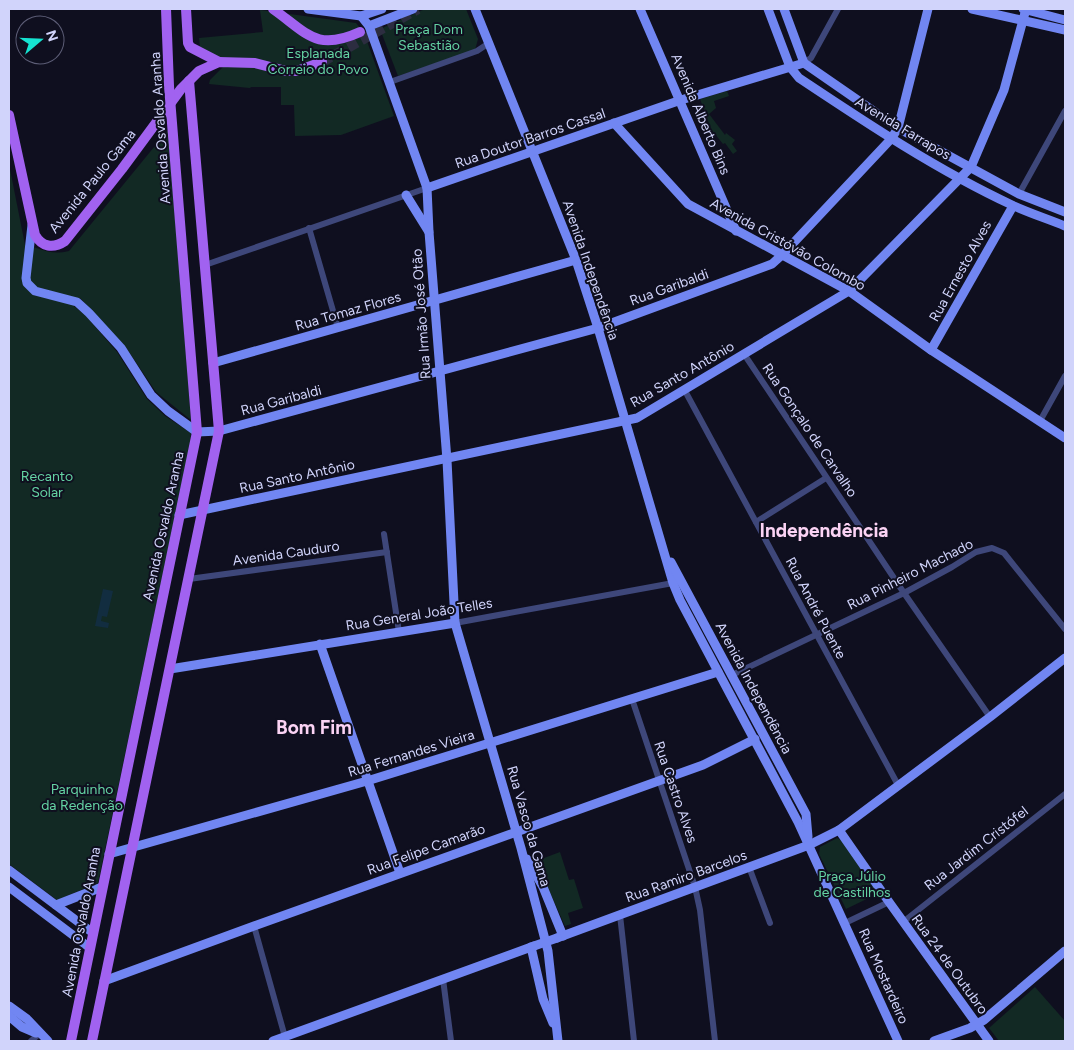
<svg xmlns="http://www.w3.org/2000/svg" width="1074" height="1050" font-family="Figtree,sans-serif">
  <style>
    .green { fill: #122924 }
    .water { fill: #122d40 }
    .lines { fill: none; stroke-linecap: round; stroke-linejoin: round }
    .primary-tunnel { stroke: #2c2d40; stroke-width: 10; stroke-dasharray: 10 5; stroke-linecap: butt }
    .street { stroke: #3e477a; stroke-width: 6 }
    .secondary { stroke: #7186f2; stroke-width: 9 }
    .primary { stroke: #a162f0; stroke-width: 10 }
    .secondary-bridge { stroke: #7186f2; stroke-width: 9 }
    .labels { text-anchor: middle; stroke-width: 4; stroke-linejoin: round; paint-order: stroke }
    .park-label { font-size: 14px; fill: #64d3a3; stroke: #0f0f1f }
    .street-label { font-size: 14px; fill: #d1d4fb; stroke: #0f0f1f }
    .district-label { font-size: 19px; font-weight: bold; fill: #fbd3f4; stroke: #0f0f1f }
  </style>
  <rect width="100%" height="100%" fill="#0f0f1f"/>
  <g class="green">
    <path d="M425 9H466L478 39 475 50 398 76 380 29Z"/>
    <path d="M260 10 356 23 364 33 394 116 341 135 295 136 294 105H281V87H251L250 88 209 84 210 80 226 64 200 48 199 38 263 32Z"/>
    <path d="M727 91 729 96 714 101 716 108 709 114 725 135 726 133 735 140 732 144 737 151 733 154 725 143 723 144 711 129 700 99Z"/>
    <path d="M168 130 191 420 156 392 125 346 80 298 74 306 86 316 117 352 147 399 165 416 191 433 190 444 98 883 57 900 9 864V164L25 245C43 248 48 256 69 251Z"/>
    <path d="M837 838 843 841 879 893 846 909 819 854 820 847Z"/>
    <path d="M560 852 569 880 574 879 583 908 568 913 571 924 565 926 536 861Z"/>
    <path d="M1035 987 1065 1021V1041H999L989 1028Z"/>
  </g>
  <path class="water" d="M103 589 113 591 107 617 102 616 101 621 109 623 108 628 95 626Z"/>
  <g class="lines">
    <path class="primary-tunnel" d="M322 62 418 9"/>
    <g class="street">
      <path d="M804 63 811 58 838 9"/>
      <path d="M390 82 477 51 489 43"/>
      <path d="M1019 194 1065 111"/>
      <path d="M309 228 338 328"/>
      <path d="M205 265 427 188"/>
      <path d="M744 354 904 593 990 717"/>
      <path d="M684 389 898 785"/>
      <path d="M1040 421 1065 376"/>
      <path d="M756 522 826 478"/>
      <path d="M384 534 399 632"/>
      <path d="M189 579 387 552"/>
      <path d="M455 623 673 583"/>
      <path d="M732 675 904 593 952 567 976 552 992 548 1004 553 1065 629"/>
      <path d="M632 699 695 887 700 910 715 1041"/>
      <path d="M749 867 770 923"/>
      <path d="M620 915 634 1041"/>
      <path d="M903 922 1065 794"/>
      <path d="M845 923 889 902"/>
      <path d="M254 926 285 1037"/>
      <path d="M443 979 451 1041"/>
      <path d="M31 1041 39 1034"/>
    </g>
    <g class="secondary">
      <path d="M308 9 361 16 382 9"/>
      <path d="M475 9 576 260 598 328 673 583 680 600 798 822 898 1041"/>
      <path d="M640 9 736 231"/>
      <path d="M768 9 790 67 799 78C868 124 937 170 1012 205 1029 213 1048 219 1065 226"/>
      <path d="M784 9 804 63 898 128 1019 194 1065 212"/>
      <path d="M972 9 1065 30"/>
      <path d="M1023 9 1065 20"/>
      <path d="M361 16 369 26 427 188 429 232 447 460 455 623 521 848 548 951 558 1041"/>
      <path d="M369 26 413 9"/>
      <path d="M614 123 688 204 849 291 931 350 1065 438"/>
      <path d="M427 188 681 100 804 63"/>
      <path d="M406 195 429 232"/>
      <path d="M32 225 26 278 27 283 35 291 77 302 89 313 121 348 151 395 168 411 197 432 219 431 598 328 772 264 782 255 891 139 898 128 928 9"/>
      <path d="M931 350 1013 206"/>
      <path d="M213 363 576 260"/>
      <path d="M179 515 637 418 849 291 971 167 1004 90 1026 9"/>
      <path d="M671 562 806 814 808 837"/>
      <path d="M320 644 400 873"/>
      <path d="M170 669 455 623"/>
      <path d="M839 830 889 902 989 1041"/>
      <path d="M109 854 367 781 718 672"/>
      <path d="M527 859 543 887 563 936"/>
      <path d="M9 870 93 933"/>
      <path d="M9 887 90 948"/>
      <path d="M56 905 102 887"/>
      <path d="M557 938 809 845 839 830 990 717 1065 658"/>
      <path d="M531 947 543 999 553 1023"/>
      <path d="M104 981 254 926 703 765 755 739"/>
      <path d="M9 1006 27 1019 48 1041"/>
      <path d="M9 1016 22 1027 36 1033"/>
      <path d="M273 1041 534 946"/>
      <path d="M934 1041 970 1028 984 1020 1065 951"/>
    </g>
    <g class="primary">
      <path d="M186 9 188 43 190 47 219 62"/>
      <path d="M273 9C307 33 316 52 360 32"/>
      <path d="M9 115 35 235C42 247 53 249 65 241L122 169 181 89 199 71 219 62 255 63 286 71H297L322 62"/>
      <path d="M71 1041 197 432 169 86 166 9"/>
      <path d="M92 1041 219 431 189 81"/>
    </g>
    <path class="secondary-bridge" d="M534 946 557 938"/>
  </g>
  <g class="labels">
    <g class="park-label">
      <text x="429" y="34">Praça Dom<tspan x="429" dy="16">Sebastião</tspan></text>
      <text x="318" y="58">Esplanada<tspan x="318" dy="16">Correio do Povo</tspan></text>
      <text x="47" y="481">Recanto<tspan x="47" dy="16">Solar</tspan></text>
      <text x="82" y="794">Parquinho<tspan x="82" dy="16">da Redenção</tspan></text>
      <text x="852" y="881">Praça Júlio<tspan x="852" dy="16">de Castilhos</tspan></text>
    </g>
    <g class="street-label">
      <text transform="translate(701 114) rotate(67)" y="5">Avenida Alberto Bins</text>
      <text transform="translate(160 128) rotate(-94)" y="5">Avenida Osvaldo Aranha</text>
      <text transform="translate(903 128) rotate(31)" y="5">Avenida Farrapos</text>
      <text transform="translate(530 138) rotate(-19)" y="5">Rua Doutor Barros Cassal</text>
      <text transform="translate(92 181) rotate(-51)" y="5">Avenida Paulo Gama</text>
      <text transform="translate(788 244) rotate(29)" y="5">Avenida Cristóvão Colombo</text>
      <text transform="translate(591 270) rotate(71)" y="5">Avenida Independência</text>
      <text transform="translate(960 271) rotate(-61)" y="5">Rua Ernesto Alves</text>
      <text transform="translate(669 287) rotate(-20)" y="5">Rua Garibaldi</text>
      <text transform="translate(348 311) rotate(-16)" y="5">Rua Tomaz Flores</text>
      <text transform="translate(421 314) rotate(-94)" y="5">Rua Irmão José Otão</text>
      <text transform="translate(682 374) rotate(-30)" y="5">Rua Santo Antônio</text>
      <text transform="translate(281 400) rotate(-15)" y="5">Rua Garibaldi</text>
      <text transform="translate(810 430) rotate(56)" y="5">Rua Gonçalo de Carvalho</text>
      <text transform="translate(297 476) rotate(-12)" y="5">Rua Santo Antônio</text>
      <text transform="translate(163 526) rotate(-78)" y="5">Avenida Osvaldo Aranha</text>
      <text transform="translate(286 553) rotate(-8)" y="5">Avenida Cauduro</text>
      <text transform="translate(910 574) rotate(-27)" y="5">Rua Pinheiro Machado</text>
      <text transform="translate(816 608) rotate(62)" y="5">Rua André Puente</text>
      <text transform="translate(419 614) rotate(-9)" y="5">Rua General João Telles</text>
      <text transform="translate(754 688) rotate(62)" y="5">Avenida Independência</text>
      <text transform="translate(411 753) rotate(-17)" y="5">Rua Fernandes Vieira</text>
      <text transform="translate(676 792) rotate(71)" y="5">Rua Castro Alves</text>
      <text transform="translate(529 826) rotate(74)" y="5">Rua Vasco da Gama</text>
      <text transform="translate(976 848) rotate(-38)" y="5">Rua Jardim Cristófel</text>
      <text transform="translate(426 849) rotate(-20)" y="5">Rua Felipe Camarão</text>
      <text transform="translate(686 876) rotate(-20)" y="5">Rua Ramiro Barcelos</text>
      <text transform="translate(81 922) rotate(-79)" y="5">Avenida Osvaldo Aranha</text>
      <text transform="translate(950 964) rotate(54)" y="5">Rua 24 de Outubro</text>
      <text transform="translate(884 976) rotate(66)" y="5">Rua Mostardeiro</text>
    </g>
    <g class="district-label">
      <text x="824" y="537">Independência</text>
      <text x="314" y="734">Bom Fim</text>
    </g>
  </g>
  <rect width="1074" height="1050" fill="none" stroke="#d1d4fb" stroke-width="20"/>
  <g transform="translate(40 40) rotate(71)"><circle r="24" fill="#0f0f1f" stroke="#5d5e77"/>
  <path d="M0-4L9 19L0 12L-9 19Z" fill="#15e3d1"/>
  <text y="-8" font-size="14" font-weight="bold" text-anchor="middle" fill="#d1d4fb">N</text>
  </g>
</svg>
